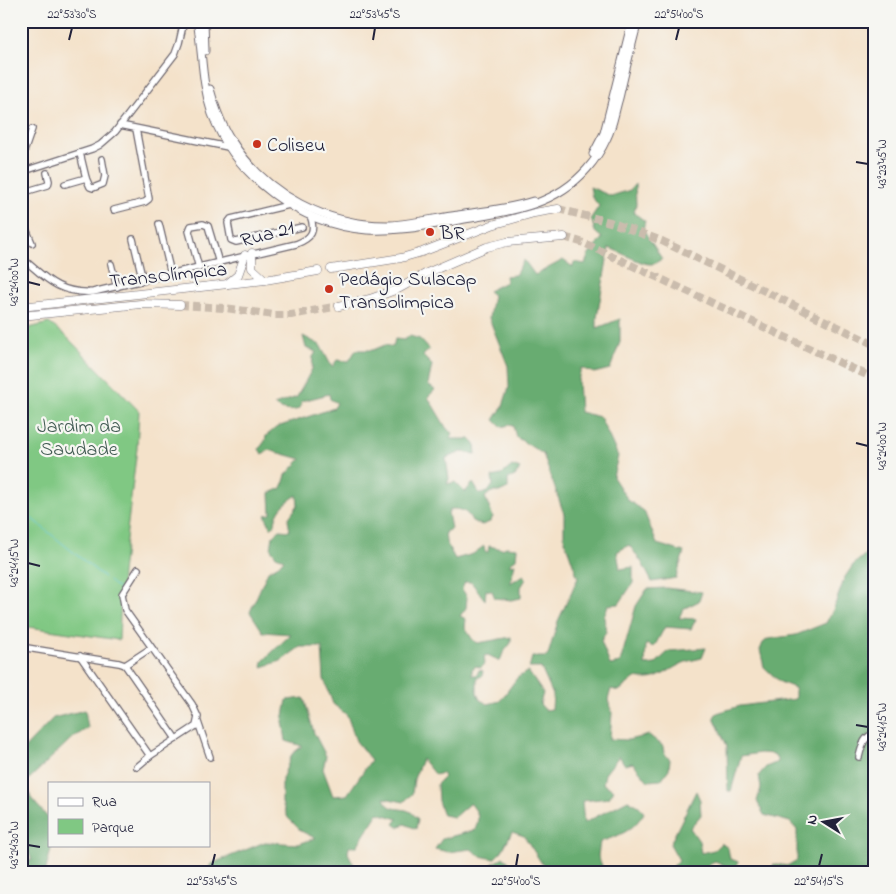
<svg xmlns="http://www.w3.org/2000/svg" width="896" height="894" font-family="'Indie Flower',sans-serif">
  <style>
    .green { fill: #80c883; stroke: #51755f }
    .forest { fill: #68ac71; stroke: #456756 }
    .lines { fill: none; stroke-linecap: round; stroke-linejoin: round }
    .stream { stroke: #5cc7d6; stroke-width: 1 }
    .highway-tunnel { stroke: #cabcad; stroke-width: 8; stroke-dasharray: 8 4; stroke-linecap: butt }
    .minor-casing { stroke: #6c656d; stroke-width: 8 }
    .major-casing { stroke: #6c656d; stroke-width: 9 }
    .highway-casing { stroke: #6c656d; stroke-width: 9 }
    .minor { stroke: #fff; stroke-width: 5.5 }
    .major { stroke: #fff; stroke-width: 7 }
    .highway { stroke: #fff; stroke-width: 8 }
    .ticks { fill: none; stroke: #22223b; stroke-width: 2 }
    .poi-dot { fill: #c8321e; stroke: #f6f6f2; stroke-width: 2 }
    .labels { text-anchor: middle; stroke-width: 4.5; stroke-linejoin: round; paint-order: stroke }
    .poi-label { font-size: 20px; fill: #22223b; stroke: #f6f6f2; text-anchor: start }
    .street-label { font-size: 20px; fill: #22223b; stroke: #f6f6f2 }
    .park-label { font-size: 20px; fill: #435c54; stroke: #f6f6f2 }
    .neatline { fill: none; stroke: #22223b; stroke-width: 2 }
    .ticks-label { font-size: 12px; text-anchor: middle; fill: #22223b }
  </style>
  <rect width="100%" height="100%" fill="#f6f6f2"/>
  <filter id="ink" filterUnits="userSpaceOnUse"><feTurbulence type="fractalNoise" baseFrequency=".02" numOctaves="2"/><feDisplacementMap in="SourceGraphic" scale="10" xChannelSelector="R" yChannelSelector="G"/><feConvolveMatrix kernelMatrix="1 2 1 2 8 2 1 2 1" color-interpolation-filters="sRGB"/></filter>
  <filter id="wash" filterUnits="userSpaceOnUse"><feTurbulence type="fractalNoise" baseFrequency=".0096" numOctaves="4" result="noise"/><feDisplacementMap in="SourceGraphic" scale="20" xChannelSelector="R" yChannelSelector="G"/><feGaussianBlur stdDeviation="1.12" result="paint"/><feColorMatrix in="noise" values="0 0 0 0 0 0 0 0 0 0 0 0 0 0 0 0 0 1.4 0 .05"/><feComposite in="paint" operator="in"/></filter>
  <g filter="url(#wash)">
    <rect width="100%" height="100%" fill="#f4e2ca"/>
    <path class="green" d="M49 323 65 335 139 411 137 448 122 573 119 640 21 626V330Z"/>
    <g class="forest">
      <path d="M635 184 636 204 634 213 645 221 643 229 662 259C658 261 655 264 651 264 642 265 619 251 609 248L597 318V328L620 319V342L610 369 594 373 581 368 578 381 580 412 600 417 618 456 613 477 628 500 644 511 657 544 684 552 676 578 652 582 641 561 629 545 617 552 620 569 633 567V583L619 604 608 605 604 617 606 632 601 641 610 665 620 663 636 606 647 589 666 588 702 592 699 601 683 609 679 618 696 619 691 629 665 627 654 647 646 644 645 665 655 664 669 651 706 648 702 658C694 660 686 661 679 665 662 674 656 682 635 678L619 691 611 689 608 700 612 713 610 739 628 740 649 735 663 746 664 753 670 759 669 769 661 780 648 781 633 763 625 765 619 756 605 774 603 784 614 790 609 798 582 801 584 823 628 800 639 806 644 813C632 832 620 835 600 842L598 856 605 873H548L524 836 512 832 502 851 494 859 480 856 471 849 448 852 435 849 442 839 475 830C480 816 479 814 470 803L454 817 443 815 438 801 437 784 444 777 442 773 435 775 422 759 414 779 412 794 404 802 384 798C389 812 399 807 409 811 412 812 416 817 418 819L416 829 405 824 398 827 394 824 398 819 378 813 357 846 349 847 348 853 358 873H329V868L318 873 307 869 297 873H206L211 864 265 842 299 844 315 838 301 831 288 818 282 803V779L292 754 302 746 286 741 283 721 287 700 304 698 314 733 326 756 323 769 333 796 347 795 371 760 356 741 347 715 333 704 324 679 322 647H300L281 661 262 667 263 661 291 634 263 632 250 612 268 571 279 565 284 559 276 556 271 549 273 536 280 530 290 531 288 519 298 505 297 495C285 503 276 510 275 524L271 528 265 515 271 514 270 493 282 488 286 475 301 459 269 450 262 454 259 449 265 441 266 436 277 427 334 408 337 403 330 399 329 394 302 401 299 409C289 412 283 411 274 405L297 397 312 369 313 357 316 352 306 348 303 336 320 345 332 367 337 360 349 361 356 350H373L385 345 393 347 395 339 404 340 410 336 420 339 429 349 423 356 432 365 428 385 435 390 428 397 447 429 453 433 450 439H470L475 444 476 454 462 452 446 458 449 479 447 484 455 482 465 492 473 483 480 494 488 492 493 485 492 477 501 475 512 466 520 469 515 476 508 479V488L499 492H491L485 497 493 517 490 522 482 525 472 521C467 511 462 509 452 509L448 512 451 529 445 532 446 542 455 559 473 554 484 546 485 552H488L489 546 502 549 506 547 517 548 516 559 510 563V565L515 564 510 583 524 575 526 579 521 587V598L511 600 495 598 492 591 486 590 485 600 471 582H465L462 589 467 597 466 608 460 616 466 619 465 628 473 640 478 643 511 637V643L503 653 500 661 488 655 484 656 485 664 481 668 476 666 472 669V675H477L479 670 483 671 482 676 477 678V693L480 700 488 704 500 701 517 678 528 671 543 693 540 704 545 710 552 709 553 695 541 668H529L532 657H546L548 655 558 621 578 578 564 538V514L543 454 516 437 513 426 509 425 501 427 494 420 503 406 509 387 508 366 489 318 493 295 488 291 506 282 505 276 515 275 524 260 535 275 563 260 573 267 574 262 585 264 588 256 602 238 595 232 591 218 599 206 592 197 590 187 611 196 630 190Z"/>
      <path d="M875 546V806L873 812 875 827V873H768L775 864 787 866 797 860V830L790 822 764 815 757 801 761 788 759 775 766 767 778 762 774 754 760 753 741 756 731 791H728L727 746 714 717 717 713 740 706 795 699V688L780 682 764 667 760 650 763 643 768 639 796 635 826 623 833 610 845 577 853 565Z"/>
      <path d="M85 710 88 728 71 739 26 782 31 798 49 819V845H52L45 873H21V863L32 860 21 836V752L53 718Z"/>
      <path d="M696 791 700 800 701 815 690 828 699 841 701 853 714 850 721 843 728 848 730 859 739 862 733 869 715 861 711 863 703 873H667L679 860 670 844Z"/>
      <path d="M503 857 518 870 517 873H487L488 867Z"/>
    </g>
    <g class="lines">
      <g class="stream">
        <path d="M21 510 104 577"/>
        <path d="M109 581 121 591"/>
      </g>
    </g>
  </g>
  <g filter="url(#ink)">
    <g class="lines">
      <g class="highway-tunnel">
        <path d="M558 209 610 222 662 241 875 345"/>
        <path d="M564 237 584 243 875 379"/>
        <path d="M180 305 225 308 274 315H291L339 306"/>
      </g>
      <defs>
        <g id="minor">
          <path d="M120 125 228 147"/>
          <path d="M80 153 86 178 90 187 93 188 103 184 105 176 102 159"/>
          <path d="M24 171V152L32 129"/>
          <path d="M21 172 92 149 100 145 115 132 175 54 179 43 184 21"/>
          <path d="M65 184 86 178"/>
          <path d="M21 193 48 185 49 181 47 173"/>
          <path d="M289 205 231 219 228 223 231 240 236 242 302 227"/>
          <path d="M114 210 145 202 149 199 136 129"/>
          <path d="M21 217 32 243"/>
          <path d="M159 224 171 274"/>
          <path d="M133 239 143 281"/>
          <path d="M21 257C46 278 58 294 93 292L296 244C312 238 316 231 310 215"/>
          <path d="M111 264 117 287"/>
          <path d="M199 268 189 231 191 226 203 224 208 226 219 263"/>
          <path d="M21 647 119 663 125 665 176 739"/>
          <path d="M80 656 150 756 196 726 198 717 192 704 125 610 122 594 138 569"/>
          <path d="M125 665 151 648"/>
          <path d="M198 722 210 757"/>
          <path d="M859 757C862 746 863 737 875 733"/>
          <path d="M137 767 150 756"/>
        </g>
        <g id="major">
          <path d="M197 21C203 53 201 82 212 114 236 177 299 225 367 230 398 232 430 225 460 220 507 212 554 207 587 169 595 160 602 149 607 138 613 126 615 111 619 98 625 72 631 47 638 21"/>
          <path d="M204 21 205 51"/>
          <path d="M210 89C215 107 221 125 232 141 266 195 327 226 390 225 412 224 436 218 458 215 482 211 509 209 533 201"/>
          <path d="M593 154 604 133 632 21"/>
        </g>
        <g id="highway">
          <path d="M252 253V268L265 280"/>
          <path d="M331 269 401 258 422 252 492 225 534 213 558 209"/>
          <path d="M227 284 238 275 245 255"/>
          <path d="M339 306 370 299 398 289 427 273 487 247 507 242 564 237"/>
          <path d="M21 307 265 280 318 271"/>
          <path d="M21 316 141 304 180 305"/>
        </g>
      </defs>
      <use href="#minor" class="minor-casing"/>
      <use href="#major" class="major-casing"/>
      <use href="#highway" class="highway-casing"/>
      <use href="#minor" class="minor"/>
      <use href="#major" class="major"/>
      <use href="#highway" class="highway"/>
    </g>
  </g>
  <path class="ticks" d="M69 40 72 28M373 40 375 28M676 40 679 28M856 162 868 164M28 282 40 285M856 443 868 446M28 563 40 566M856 725 868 727M28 845 40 847M212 866 215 854M516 866 518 854M819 866 822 854"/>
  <g class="poi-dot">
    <circle cx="257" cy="144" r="5"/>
    <circle cx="430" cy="232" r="5"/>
    <circle cx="329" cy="289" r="5"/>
  </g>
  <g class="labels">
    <g class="poi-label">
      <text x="267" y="151">Coliseu</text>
      <text x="440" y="239">BR</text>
      <text x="339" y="285">Pedágio Sulacap<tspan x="339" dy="23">Transolimpica</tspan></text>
    </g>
    <g class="street-label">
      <text transform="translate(267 233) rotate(-15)" y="7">Rua 21</text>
      <text transform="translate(168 274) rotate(-6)" y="7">TransOlímpica</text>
    </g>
    <g class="park-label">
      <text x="79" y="432">Jardim da<tspan x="79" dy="23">Saudade</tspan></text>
    </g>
  </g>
  <rect width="896" height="894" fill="none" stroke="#f6f6f2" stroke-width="55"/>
  <rect x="48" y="782" width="162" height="65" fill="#f6f6f2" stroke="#a1a1a9"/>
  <rect x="58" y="798" width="25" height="8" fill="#ffffff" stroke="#a1a1a9"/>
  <text x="92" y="806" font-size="15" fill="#22223b">Rua</text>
  <rect x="58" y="819" width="25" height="15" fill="#80c883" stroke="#a1a1a9"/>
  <text x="92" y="832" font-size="15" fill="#22223b">Parque</text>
  <g transform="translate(824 822) rotate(281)" stroke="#f6f6f2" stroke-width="4" paint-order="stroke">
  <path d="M0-4L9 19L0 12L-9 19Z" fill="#22223b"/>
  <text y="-8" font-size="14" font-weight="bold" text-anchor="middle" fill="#22223b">N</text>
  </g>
  <rect x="28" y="28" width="840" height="838" class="neatline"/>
  <g class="ticks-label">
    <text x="72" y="18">22°53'30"S</text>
    <text x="375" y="18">22°53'45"S</text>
    <text x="679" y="18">22°54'00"S</text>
    <text transform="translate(882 164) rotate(-90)" y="4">43°23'45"W</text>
    <text transform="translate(14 282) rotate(-90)" y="4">43°24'00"W</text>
    <text transform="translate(882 446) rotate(-90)" y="4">43°24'00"W</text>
    <text transform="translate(14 563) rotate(-90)" y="4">43°24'15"W</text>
    <text transform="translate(882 727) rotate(-90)" y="4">43°24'15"W</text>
    <text transform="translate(14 845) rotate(-90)" y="4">43°24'30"W</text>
    <text x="212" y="885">22°53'45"S</text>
    <text x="516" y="885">22°54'00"S</text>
    <text x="819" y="885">22°54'15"S</text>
  </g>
</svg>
